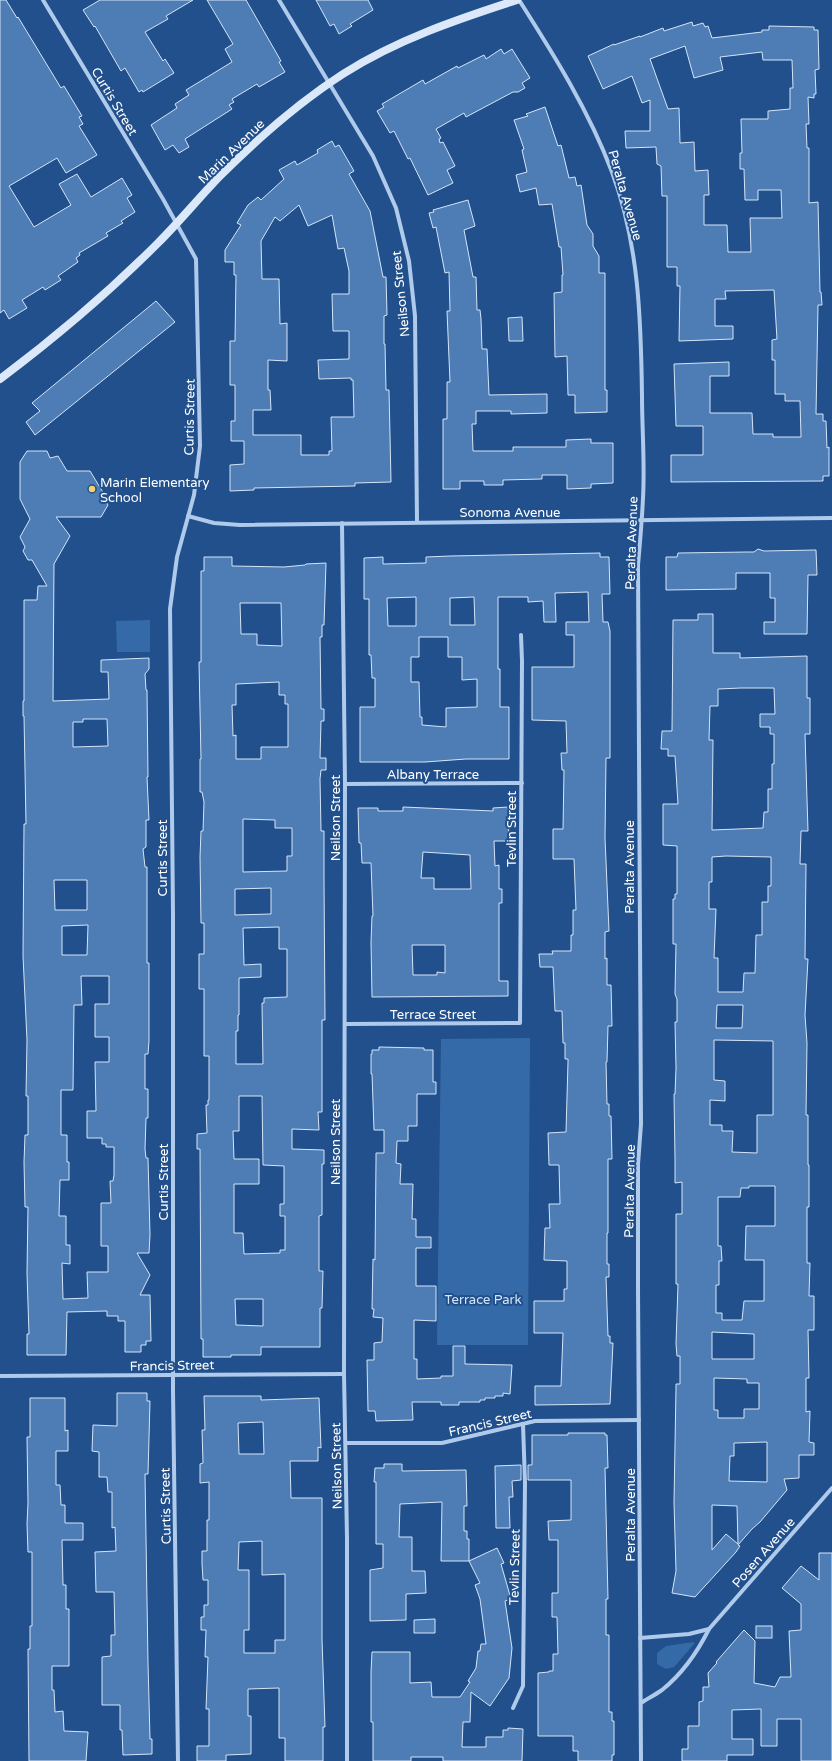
<svg xmlns="http://www.w3.org/2000/svg" width="832" height="1761" font-family="'Varela Round',sans-serif">
  <style>
    .green { fill: #356aa9 }
    .building { fill: #4e7cb5; stroke: #d4e5f8; fill-rule: evenodd }
    .lines { fill: none; stroke-linecap: round; stroke-linejoin: round }
    .street { stroke: #afcaeb; stroke-width: 4 }
    .secondary { stroke: #dbe8f9; stroke-width: 8 }
    .poi-dot { fill: #f7d071; stroke: #21508c; stroke-width: 1.5 }
    .labels { text-anchor: middle; stroke-width: 4; stroke-linejoin: round; paint-order: stroke }
    .street-label { font-size: 13px; fill: #fff; stroke: #21508c }
    .poi-label { font-size: 13px; fill: #fff; stroke: #21508c; text-anchor: start }
    .park-label { font-size: 13px; fill: #d4e5f8; stroke: #21508c }
  </style>
  <rect width="100%" height="100%" fill="#21508c"/>
  <g class="green">
    <path d="M150 620V652H117L116 621Z"/>
    <path d="M530 1038 528 1345H437L441 1039Z"/>
    <path d="M694 1642V1644L674 1667 666 1669 657 1664V1653L666 1646Z"/>
  </g>
  <g class="building">
    <path d="M0 0H6L17 18 18 17 61 88 64 86 82 116 79 117 83 124 79 126 97 155 66 173 57 158 9 186 34 227 71 205 59 184 77 174 91 197 122 178 132 195 127 198 135 212 121 221 123 223 106 233 108 236 79 253 80 255 76 258 78 262 58 276 61 280 45 290 43 287 22 300 27 308 9 319 4 310 0 313Z"/>
    <path d="M100 0H193L166 16 168 19 145 32 163 61 165 59 174 73 143 92 142 90 139 92 125 68 121 71 95 26 94 27 83 10Z"/>
    <path d="M207 0H246L281 61 279 62 285 72 259 87 257 84 232 99 234 102 229 105 232 109 185 139 189 147 179 153 173 145 165 150 151 125 177 108 175 104 189 95 186 90 232 62 225 49 233 44Z"/>
    <path d="M316 0H368L373 10 350 24 352 26 339 34 334 24 330 26Z"/>
    <path d="M692 22 693 26 703 23 705 27 708 26 712 38 762 32V30H769V26L814 27V30H818L819 69 815 70 816 94H814V98L808 97 809 124H806L807 148H809V203L818 202 820 292H821L822 305H818L816 414H823V421H826L827 448 829 447V476H823V481L671 482V455H703V426H676L674 364 729 362V376H710V413H752L753 434H773V437H801L800 401H785V394H775V360H772V340L777 339 774 290 725 291 726 299H715V326H733V339L679 341 680 286H677V267H667V196H662L661 166 657 164 656 147 626 148 625 131H650V100L642 103 632 76 603 89 588 56 614 44V45L640 36V37L663 28 664 31ZM685 46 694 78 723 70 720 57 762 52 763 60H792L793 88H790V109L768 111V119H741L742 153H740V169H744L745 200H758V190H781L782 218H750L751 252H728L727 225H704V195H709L708 170 695 171 694 142 680 143 679 108 668 109 650 59Z"/>
    <path d="M501 49 504 54 512 49 530 78 522 83 525 88 518 92H513L466 117 464 113 436 129 441 138 439 139 440 143 443 142 455 166 447 170 453 183 428 195 410 158 408 159 394 131 390 133 377 111 384 107 382 104 423 80 425 84 457 66 458 68 484 55 486 59Z"/>
    <path d="M545 107 558 146 561 145 569 178 575 177 577 186 581 185 587 225 593 234V246L599 256V273H605V390H607V412L575 413V395H568L567 356 555 357 554 293 562 292V275H563L561 247H559L552 204 539 205 536 188 520 192 516 175 527 172 522 150 524 149 514 120 528 116 526 114Z"/>
    <path d="M332 141 335 147 339 145 354 171 349 174 370 211 383 277H386L387 315 384 316V344H385L386 390H389L391 482 355 483V486L254 488V490L230 491V465L244 464V441H231V421H235V385H230V341H235L236 275H234V262H225V250L241 225 237 223 248 205 258 197 261 200 284 179 279 170 295 161 297 165 318 153 317 150ZM299 205 308 226 332 215 338 249 344 248 349 271V294H332L333 331H349V359L318 360 319 379 351 378V380H353L354 417H331L332 451H329V455H301V435H253V410H271L270 390H268V360L287 361V323L280 324 279 279H262L261 241 275 217 280 221Z"/>
    <path d="M468 200 475 226 464 230 473 277H476L477 310H480L481 319 482 349H487L489 395 547 394V413L511 414V411H476V424H472L473 451H513V447H566V440L591 439V443H613V483L591 484V488L567 489V475H542V479L503 480V485H484V481H460V489H443V419H447V382H450L447 311H450L449 272 445 273 436 227 433 228 429 213 434 212 433 210Z"/>
    <path d="M156 301 175 322 35 435 26 422 40 411 32 403Z"/>
    <path d="M522 317 523 341H509L508 318Z"/>
    <path d="M27 451H47L50 458 58 456 67 471H90L104 494 102 495 108 505 101 517H56L70 536 54 564 53 701 109 699 108 672H101V660L149 658V669L145 674 146 690H147L148 777H147L149 820H146V847L143 849 145 867H147V963H149V1041L148 1054H145V1089H148V1118H146L145 1149 146 1158H148L150 1235 149 1253H137L150 1275 140 1295H150L151 1341H146V1345H141V1352H125V1321H118V1316H107V1311L67 1312 66 1355H27V1334H29L27 1273 28 1207H25L24 1162 25 1135H28V1096H26L27 1040 23 956 24 824H26L24 716H23V701H24V600H37L38 586H47L32 560H28L23 551 25 547 20 537 30 519 20 499V462ZM83 719H107L108 746 73 747V722H83ZM54 880H87V910H55ZM88 925 87 955H62V926ZM81 976H109V1004H95V1037H109V1062H95L96 1111H87V1138H102V1144H106V1147H114V1175L113 1181H110L111 1203H101V1246H108V1272H87L88 1298 63 1299 62 1263 70 1264V1245H66V1216H59L60 1180H69V1162H67V1135H61V1090H73L74 1005H82Z"/>
    <path d="M758 549 764 551 816 550 817 575H808L807 634H764V622H775V598H770V573H736V589L666 590V557H677L678 553 747 552H754Z"/>
    <path d="M600 553V557H609L610 594H602L603 622H608L610 631V758H606L605 838 609 931 605 932V959L607 958V985H611L612 1026H608L607 1062H606L607 1104H609V1116H611L612 1159H608V1233H607V1264H609V1277H606L608 1336H610V1343H613L610 1404 535 1405V1386H561L563 1333H534V1301H564V1289H567V1261L544 1260 545 1228H550L549 1204H560L559 1165H549L548 1133 566 1132 568 1062V1059H565V1043H563L562 1011H555L553 967H540L539 954H553L552 951H571V935H573V910H576L574 859H553V829H563L564 770H562L561 753H567L566 721 532 720V667H574V635H566V622H589L588 592 555 593 556 622H544L543 601 528 602V597H498V669H500V707H509V759H466L425 762H360V707H375V678H372L371 655H369V599H364V558L383 557V564L426 563V557L450 556ZM416 597V626H388L387 598ZM474 597 475 625H450V598ZM419 637H448V657H462V680L477 679V707L446 708V727L422 725V717H420L419 682H411V657H419Z"/>
    <path d="M204 557H232V566L284 567 305 565 306 564 326 563 324 625H322V637H320L321 709H324V721H321L320 758H326V770H321L320 779 321 831H324V879L325 1020H322V1112H318L319 1130 292 1129V1149L324 1150V1164H322V1215L319 1216V1271H323L322 1308H320V1347H261V1355H231V1357H203V1339H201L200 1149H197V1134L207 1133 206 1105H208V1100H209V1056H204V989H199V954H204V923H201L200 857 201 831H203L204 802 202 792H200V759H201L199 662H201V571H204ZM240 603H281L282 646 257 645V634H241ZM279 682V695H285V704H288V747H261V759H236V735L233 736 232 705H236V684ZM243 819 275 820V828H292V856H287V871L243 872ZM271 888V914L235 915V889ZM279 927V949H287V997L264 998V1003H262L263 1064H236V1031H238V1015H239V978L261 977V964L244 965 243 928ZM239 1096H262L263 1165 284 1166V1204H280V1216H285V1250H280V1253L244 1254 243 1233H234V1184H259V1159H234L233 1131H239ZM235 1299H263V1326L236 1325Z"/>
    <path d="M698 614H713V653H740V658L807 656V698H810V734H805L808 831H801L800 864H806L805 959H808L805 1015 807 1043 806 1115H808V1165H809V1207H807V1263H810L809 1296H814V1330H808L809 1378H806V1412L810 1411 809 1442 814 1443V1455H799V1478L784 1479 787 1490 760 1522 752 1529 738 1545 740 1546 736 1552 695 1597 672 1593 676 1571 674 1502 676 1388V1384H680V1356H677L676 1344 678 1284H676V1214H682V1182L675 1183V1159L674 1094H675L676 1068 675 1022H677V999L675 994 676 944H673V899H675V894H677V846L663 845V804H678L675 756H668V749H661L662 731H672L673 620H698ZM741 688H774L775 714H760V727H770V734H774V764H772V789H768V812H764L763 828 712 830 713 740H709L710 706H718V689ZM726 856 771 857V886H768V902H762V935H756L755 973H744L743 992H718V958H714L716 909H709V882H712V857ZM717 1005H743L742 1028H716ZM714 1040 773 1041V1115H757V1153L732 1152 733 1131H722V1125H710V1100L725 1101V1081L714 1080ZM749 1186H775V1226H746L745 1260H764V1301H744L742 1320H722V1313H716V1285H719V1261H722L721 1246H718V1197H740L741 1188H749ZM712 1332 754 1334V1359H712ZM714 1378 747 1379V1383H759V1409H744V1418H718V1410H714ZM767 1442V1482L729 1481 730 1456H734V1443ZM712 1505 737 1506 738 1544 726 1534 712 1550Z"/>
    <path d="M403 807 493 811V808L508 807 509 841H494L495 866 499 865V889H502V903H499V981H508V996L372 997 371 942 372 916H373L371 863H362L361 843H359L358 808H378V811H403ZM423 852 470 855 471 889H434V878H421ZM412 945H445V973L437 972V975H413Z"/>
    <path d="M379 1047 424 1048V1050H433V1082H436V1094H417V1126H408V1141H397L396 1163 401 1164 400 1184H413L412 1219H416V1237H431V1248H416V1286H436V1321L414 1320V1359H417V1379L441 1378V1376H453V1346H465V1364L512 1365 510 1394 503 1393V1396H495V1398H485V1400H480V1402H459V1405H441V1402H412L413 1420 376 1421 375 1411H368L367 1360H374V1343L382 1342 383 1318 373 1317 374 1309H372L373 1259 375 1260 376 1160V1153H384V1130H374L372 1074H371V1054H372V1050H379Z"/>
    <path d="M117 1393H147V1401H150L148 1474H145L148 1663 150 1739H152V1754L123 1755 122 1730H120V1705H102V1657L111 1656V1635H115L114 1592H96L95 1552 116 1551 115 1527 112 1528V1492H108L107 1477H99V1452L92 1451 93 1425 117 1426Z"/>
    <path d="M204 1396H261V1400L319 1398 321 1448 318 1447V1461H290L291 1498H322V1639L325 1727H323V1761H285V1738H279V1688L248 1689V1716H251V1754L226 1755V1761H197V1746H209V1709H206L208 1657H205L206 1630H201V1617H204V1605H208V1580H203L202 1564V1551H207V1520H209V1482L200 1483V1464L203 1463 202 1430H205ZM263 1422 264 1454H239L238 1423ZM262 1541V1575L285 1574V1640H275V1653H244V1630H249V1570H238L239 1542Z"/>
    <path d="M30 1398H65V1431L68 1430V1451H56V1485H60L61 1505H65V1523H83V1540H62L63 1585H66V1609H69V1666H52V1690H54L55 1712 63 1711 64 1731 88 1732 86 1761H29L28 1649H30V1626H32V1552H28L27 1524 28 1503 27 1437H30Z"/>
    <path d="M568 1433H605V1435H607L608 1468H605L608 1599H606V1635H609V1712H612V1721H614V1755H612V1761H578V1751H573V1736H538V1673L549 1672V1671H553V1654H558L557 1617H552V1593H558V1540H549L548 1521 571 1520V1480H528V1465H532V1435H568Z"/>
    <path d="M384 1464H402V1471L466 1470 467 1506H464V1531H467V1539H469V1561H441L442 1502 400 1504 399 1537H412V1571H425L426 1593 406 1594V1620L370 1621V1570L383 1568V1544H376V1482H374L375 1468H384Z"/>
    <path d="M521 1465V1480L512 1481 513 1497H509L510 1528H496L495 1466Z"/>
    <path d="M497 1548 504 1563 501 1564 511 1599 505 1601 512 1648 509 1678 490 1706 471 1692 470 1722H463L462 1747H486V1737H503V1730H508V1728L523 1729 522 1761H443V1757H411V1761H373V1722H371V1672L372 1652H410V1683L431 1682 432 1697H460L470 1682 468 1681 476 1668 478 1651H480L481 1644H486L480 1599 475 1585 480 1583 469 1561Z"/>
    <path d="M819 1553H832V1761H801V1719H777V1746H761V1709L732 1710V1739H753V1755H727V1761H682V1749H688V1726H699V1702L703 1701V1687H709L708 1673 717 1663 716 1662 744 1630 755 1641 754 1683 775 1687 780 1677H791L789 1631 801 1630V1604L782 1588 801 1566 819 1580Z"/>
    <path d="M435 1619V1633H414V1620Z"/>
    <rect x="756" y="1626" width="16" height="12"/>
  </g>
  <g class="lines">
    <g class="street">
      <path d="M43 0 163 199 196 259 200 446 194 495 177 557 170 609 173 913V1391L178 1761"/>
      <path d="M279 0 373 156 396 208 409 261 415 316 417 522"/>
      <path d="M519 0C554 55 589 111 612 172 639 244 641 320 642 396 642 430 645 464 643 498 642 520 640 543 638 565L641 1124 638 1164V1289L641 1761"/>
      <path d="M188 516 214 523 240 525 832 518"/>
      <path d="M342 523 345 784 344 1374 347 1538V1761"/>
      <path d="M345 784 522 783"/>
      <path d="M346 1024 520 1023 522 661 521 635"/>
      <path d="M0 1376 344 1374"/>
      <path d="M346 1443H442L535 1421 639 1420"/>
      <path d="M640 1638 689 1634 709 1629"/>
      <path d="M641 1703C647 1699 655 1695 662 1690 682 1674 698 1651 709 1629L832 1488"/>
      <path d="M513 1708 523 1686 525 1483 523 1424"/>
    </g>
    <path class="secondary" d="M0 379C56 337 109 292 158 243 179 222 198 199 218 178 256 140 298 103 343 74 396 40 458 19 517 0"/>
  </g>
  <circle class="poi-dot" cx="92" cy="489" r="4"/>
  <g class="labels">
    <g class="street-label">
      <text transform="translate(115 101) rotate(59)" y="5">Curtis Street</text>
      <text transform="translate(231 151) rotate(-44)" y="5">Marin Avenue</text>
      <text transform="translate(626 195) rotate(74)" y="5">Peralta Avenue</text>
      <text transform="translate(400 294) rotate(-96)" y="5">Neilson Street</text>
      <text transform="translate(189 417) rotate(-89)" y="5">Curtis Street</text>
      <text x="510" y="517">Sonoma Avenue</text>
      <text transform="translate(631 543) rotate(-88)" y="5">Peralta Avenue</text>
      <text x="433" y="779">Albany Terrace</text>
      <text transform="translate(335 818) rotate(-90)" y="5">Neilson Street</text>
      <text transform="translate(511 829) rotate(-90)" y="5">Tevlin Street</text>
      <text transform="translate(162 858) rotate(-90)" y="5">Curtis Street</text>
      <text transform="translate(629 867) rotate(-90)" y="5">Peralta Avenue</text>
      <text x="433" y="1019">Terrace Street</text>
      <text transform="translate(335 1142) rotate(-90)" y="5">Neilson Street</text>
      <text transform="translate(163 1182) rotate(-90)" y="5">Curtis Street</text>
      <text transform="translate(629 1191) rotate(-89)" y="5">Peralta Avenue</text>
      <text transform="translate(172 1365) rotate(-1)" y="5">Francis Street</text>
      <text transform="translate(490 1422) rotate(-13)" y="5">Francis Street</text>
      <text transform="translate(336 1466) rotate(-91)" y="5">Neilson Street</text>
      <text transform="translate(165 1506) rotate(-91)" y="5">Curtis Street</text>
      <text transform="translate(630 1515) rotate(-90)" y="5">Peralta Avenue</text>
      <text transform="translate(763 1552) rotate(-49)" y="5">Posen Avenue</text>
      <text transform="translate(514 1567) rotate(-89)" y="5">Tevlin Street</text>
    </g>
    <g class="poi-label">
      <text x="100" y="487">Marin Elementary<tspan x="100" dy="15">School</tspan></text>
    </g>
    <g class="park-label">
      <text x="483" y="1304">Terrace Park</text>
    </g>
  </g>
</svg>
